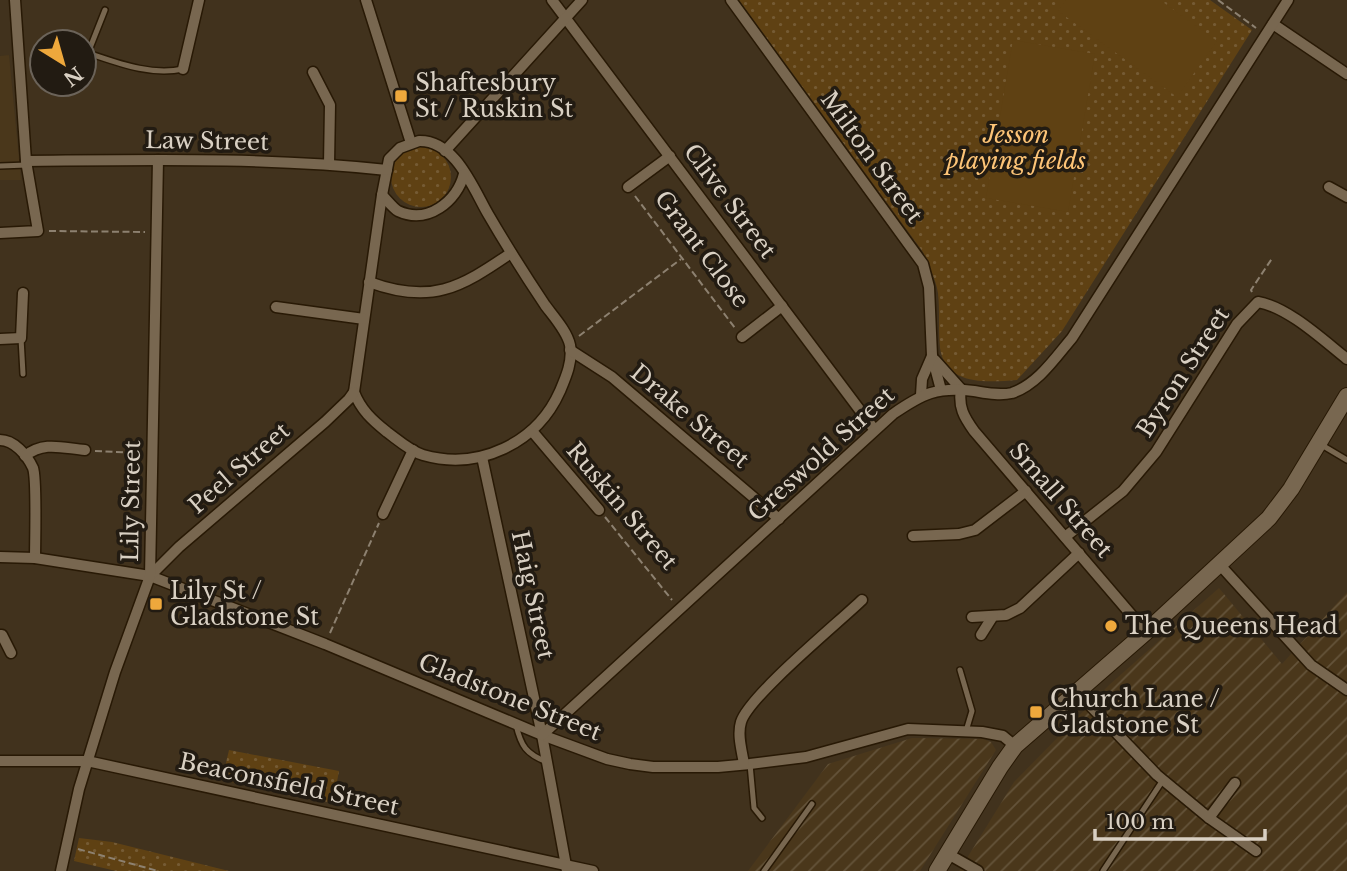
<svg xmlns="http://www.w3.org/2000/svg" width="1347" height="871" font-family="'Libre Baskerville',serif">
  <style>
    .built { fill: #4a371b }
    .industrial { fill: url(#industrial-furrows) }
    .grass { fill: url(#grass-dots) }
    .garden { fill: #5f4113 }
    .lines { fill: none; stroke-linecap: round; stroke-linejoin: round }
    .service-casing { stroke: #281905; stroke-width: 8 }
    .minor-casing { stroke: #281905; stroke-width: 13 }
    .secondary-casing { stroke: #281905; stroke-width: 18 }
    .path { stroke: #8d8170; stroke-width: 2; stroke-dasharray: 7 3.5; stroke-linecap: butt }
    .service { stroke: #786750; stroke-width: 5 }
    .minor { stroke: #786750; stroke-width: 10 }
    .secondary { stroke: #786750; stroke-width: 16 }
    .poi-dot { fill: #eea83c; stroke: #221b12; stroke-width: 2.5 }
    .labels { text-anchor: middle; stroke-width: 7; stroke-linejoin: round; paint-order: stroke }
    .poi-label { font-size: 23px; fill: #d9d0c3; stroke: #221b12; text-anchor: start }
    .park-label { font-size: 23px; font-style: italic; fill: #fdc477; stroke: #221b12 }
    .street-label { font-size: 23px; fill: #d9d0c3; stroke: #221b12 }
  </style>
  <defs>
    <pattern id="industrial-furrows" width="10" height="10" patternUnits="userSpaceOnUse" patternTransform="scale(1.75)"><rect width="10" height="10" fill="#4a371b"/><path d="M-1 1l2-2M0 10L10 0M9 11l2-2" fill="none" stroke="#64533a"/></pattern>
    <pattern id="grass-dots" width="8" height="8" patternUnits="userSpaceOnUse" patternTransform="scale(1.75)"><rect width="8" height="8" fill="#5f4113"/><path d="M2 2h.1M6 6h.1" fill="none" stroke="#755b34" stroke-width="1.8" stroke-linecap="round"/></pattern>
  </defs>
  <rect width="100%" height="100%" fill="#41321d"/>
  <path class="built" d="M9 55 21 180H0V56Z"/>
  <g class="industrial">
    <path d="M1219 588 1282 664 1347 592V871H959L1014 782 1109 685Z"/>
    <path d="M912 738 983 739 991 742 996 750 920 871H748L828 764Z"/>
  </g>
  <g class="grass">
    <path d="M739 0H1210L1252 30 1062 331 1017 380C989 382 946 387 940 348 938 330 940 311 938 293 936 279 928 264 923 252Z"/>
    <circle cx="421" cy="177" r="30"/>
    <path d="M229 750 339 771 333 803 222 780Z"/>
    <path d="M79 838 112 842 229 871H116L74 861Z"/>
  </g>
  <g class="garden">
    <path d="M1066 0H1160L1217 41 1177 97 1058 11Z"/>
    <path d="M1013 40 1095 54 1068 212 986 198Z"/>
  </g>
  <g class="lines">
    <defs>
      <g id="service">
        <path d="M105 10 88 53C118 63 151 76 183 69"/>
        <path d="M0 166 27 165"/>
        <path d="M21 338 23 374"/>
        <path d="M1320 444 1347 460"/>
        <path d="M960 670 972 711 966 731"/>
        <path d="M516 725C521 746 526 754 547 762"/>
        <path d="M750 764 754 808 762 818"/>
        <path d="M764 871 812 804"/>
        <path d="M1103 871 1163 780"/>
      </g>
      <g id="minor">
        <path d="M366 0 411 143"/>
        <path d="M552 0 874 429"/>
        <path d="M731 0 923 264 929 287 932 356 941 390"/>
        <path d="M1273 24 1347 74"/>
        <path d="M183 69 199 0"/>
        <path d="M313 72 330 105 329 164"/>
        <path d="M419 141C455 140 473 188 488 214 506 245 525 275 545 305 553 316 567 331 570 345 573 361 566 377 560 391 537 443 479 471 423 455 410 451 398 440 387 432 372 420 361 410 354 392L382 195 389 159 400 148Z"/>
        <path d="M445 151 582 0"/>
        <path d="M26 161C146 160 267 157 387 170"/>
        <path d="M628 187 670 156"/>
        <path d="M1329 187 1347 197"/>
        <path d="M382 195C387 200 393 208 398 211 428 225 457 201 464 174"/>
        <path d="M0 233 38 231 26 161 15 0"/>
        <path d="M369 282C431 305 460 288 511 253"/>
        <path d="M276 307 364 319"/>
        <path d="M742 337 782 306"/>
        <path d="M0 339 21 338 23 293"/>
        <path d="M570 350 612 377 779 519"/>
        <path d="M935 360 961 389"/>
        <path d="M961 389C958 407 964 417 974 431L1146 632"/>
        <path d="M921 395 922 379 932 356"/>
        <path d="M532 431 599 510"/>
        <path d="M0 440C14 440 27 455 33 468 37 479 35 541 35 558"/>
        <path d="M25 456C44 441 62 448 85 450"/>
        <path d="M482 457 542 735 567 871"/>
        <path d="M383 514 413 450"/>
        <path d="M913 536 959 534 975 530 1026 491"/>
        <path d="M1065 537 1123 491 1156 452 1237 324 1258 302C1288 307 1323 340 1347 359"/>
        <path d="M0 557 35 558 150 576 325 644 542 735 607 759 630 764 653 767H718L750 764 806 757 908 729 982 732 1003 736 1015 746"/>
        <path d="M1220 565 1311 665 1347 690"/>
        <path d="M150 576 179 547 325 422 349 399 354 392"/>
        <path d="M972 617 1006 615 1020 608 1079 553"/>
        <path d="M0 635H2L11 653"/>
        <path d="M981 635 993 616"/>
        <path d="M1077 692 1157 775 1209 818 1256 851"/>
        <path d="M542 735 893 414C922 394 937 386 974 391 986 393 999 396 1012 393 1038 384 1055 358 1072 338L1288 0"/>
        <path d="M0 761H87L593 871"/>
        <path d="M744 764C742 751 737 735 741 722 749 696 838 623 862 600"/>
        <path d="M1209 818 1235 783"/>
        <path d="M948 854 978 871"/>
        <path d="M61 871 79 789 115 672 150 576 158 160"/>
      </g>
      <path id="secondary" d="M937 871 1000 767 1015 746 1146 632 1269 518 1291 489 1347 396"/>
    </defs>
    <use href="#service" class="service-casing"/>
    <use href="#minor" class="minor-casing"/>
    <use href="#secondary" class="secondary-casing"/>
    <g class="path">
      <path d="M1218 0 1256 28"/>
      <path d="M635 196 735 328"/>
      <path d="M49 231 145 232"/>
      <path d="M1252 292 1251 290 1273 257"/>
      <path d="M579 336 681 259"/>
      <path d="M95 451 142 453"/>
      <path d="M605 517 672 600"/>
      <path d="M330 633 379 523"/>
      <path d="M78 849 158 871"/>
    </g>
    <use href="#service" class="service"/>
    <use href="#minor" class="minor"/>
    <use href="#secondary" class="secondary"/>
  </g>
  <g class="poi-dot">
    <rect x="394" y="89" width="14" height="14" rx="3.5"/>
    <rect x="149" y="597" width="14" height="14" rx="3.5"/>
    <circle cx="1111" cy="626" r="7"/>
    <rect x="1029" y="705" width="14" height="14" rx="3.5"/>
  </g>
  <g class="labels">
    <g class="poi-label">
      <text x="415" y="91">Shaftesbury<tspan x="415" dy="26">St / Ruskin St</tspan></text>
      <text x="170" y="599">Lily St /<tspan x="170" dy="26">Gladstone St</tspan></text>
      <text x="1125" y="634">The Queens Head</text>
      <text x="1050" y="707">Church Lane /<tspan x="1050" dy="26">Gladstone St</tspan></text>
    </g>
    <g class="park-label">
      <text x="1016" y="143">Jesson<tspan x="1016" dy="26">playing fields</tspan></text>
    </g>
    <g class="street-label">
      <text transform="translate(207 141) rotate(1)" y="8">Law Street</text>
      <text transform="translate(872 157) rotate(54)" y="8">Milton Street</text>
      <text transform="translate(730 201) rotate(53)" y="8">Clive Street</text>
      <text transform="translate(702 249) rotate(53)" y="8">Grant Close</text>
      <text transform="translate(1183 372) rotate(-57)" y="8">Byron Street</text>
      <text transform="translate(690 416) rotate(40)" y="8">Drake Street</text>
      <text transform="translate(821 454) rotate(-42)" y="8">Greswold Street</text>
      <text transform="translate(239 468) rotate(-41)" y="8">Peel Street</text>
      <text transform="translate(1061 500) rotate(49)" y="8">Small Street</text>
      <text transform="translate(131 501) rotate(-89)" y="8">Lily Street</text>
      <text transform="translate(622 506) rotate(50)" y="8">Ruskin Street</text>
      <text transform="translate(533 595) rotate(78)" y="8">Haig Street</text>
      <text transform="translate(510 697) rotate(22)" y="8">Gladstone Street</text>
      <text transform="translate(289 784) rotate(12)" y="8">Beaconsfield Street</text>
    </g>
  </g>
  <g transform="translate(63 63) rotate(143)"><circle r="33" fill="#221b12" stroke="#6b6359" stroke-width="2"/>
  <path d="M0-5L12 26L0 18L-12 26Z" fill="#eea83c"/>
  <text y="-10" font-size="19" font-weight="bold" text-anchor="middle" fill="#d9d0c3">N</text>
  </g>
  <path d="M1095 829v10h170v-10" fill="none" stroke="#d9d0c3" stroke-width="3.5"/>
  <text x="1106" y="829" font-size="21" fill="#d9d0c3" stroke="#221b12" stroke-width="5" paint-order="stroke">100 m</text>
</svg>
